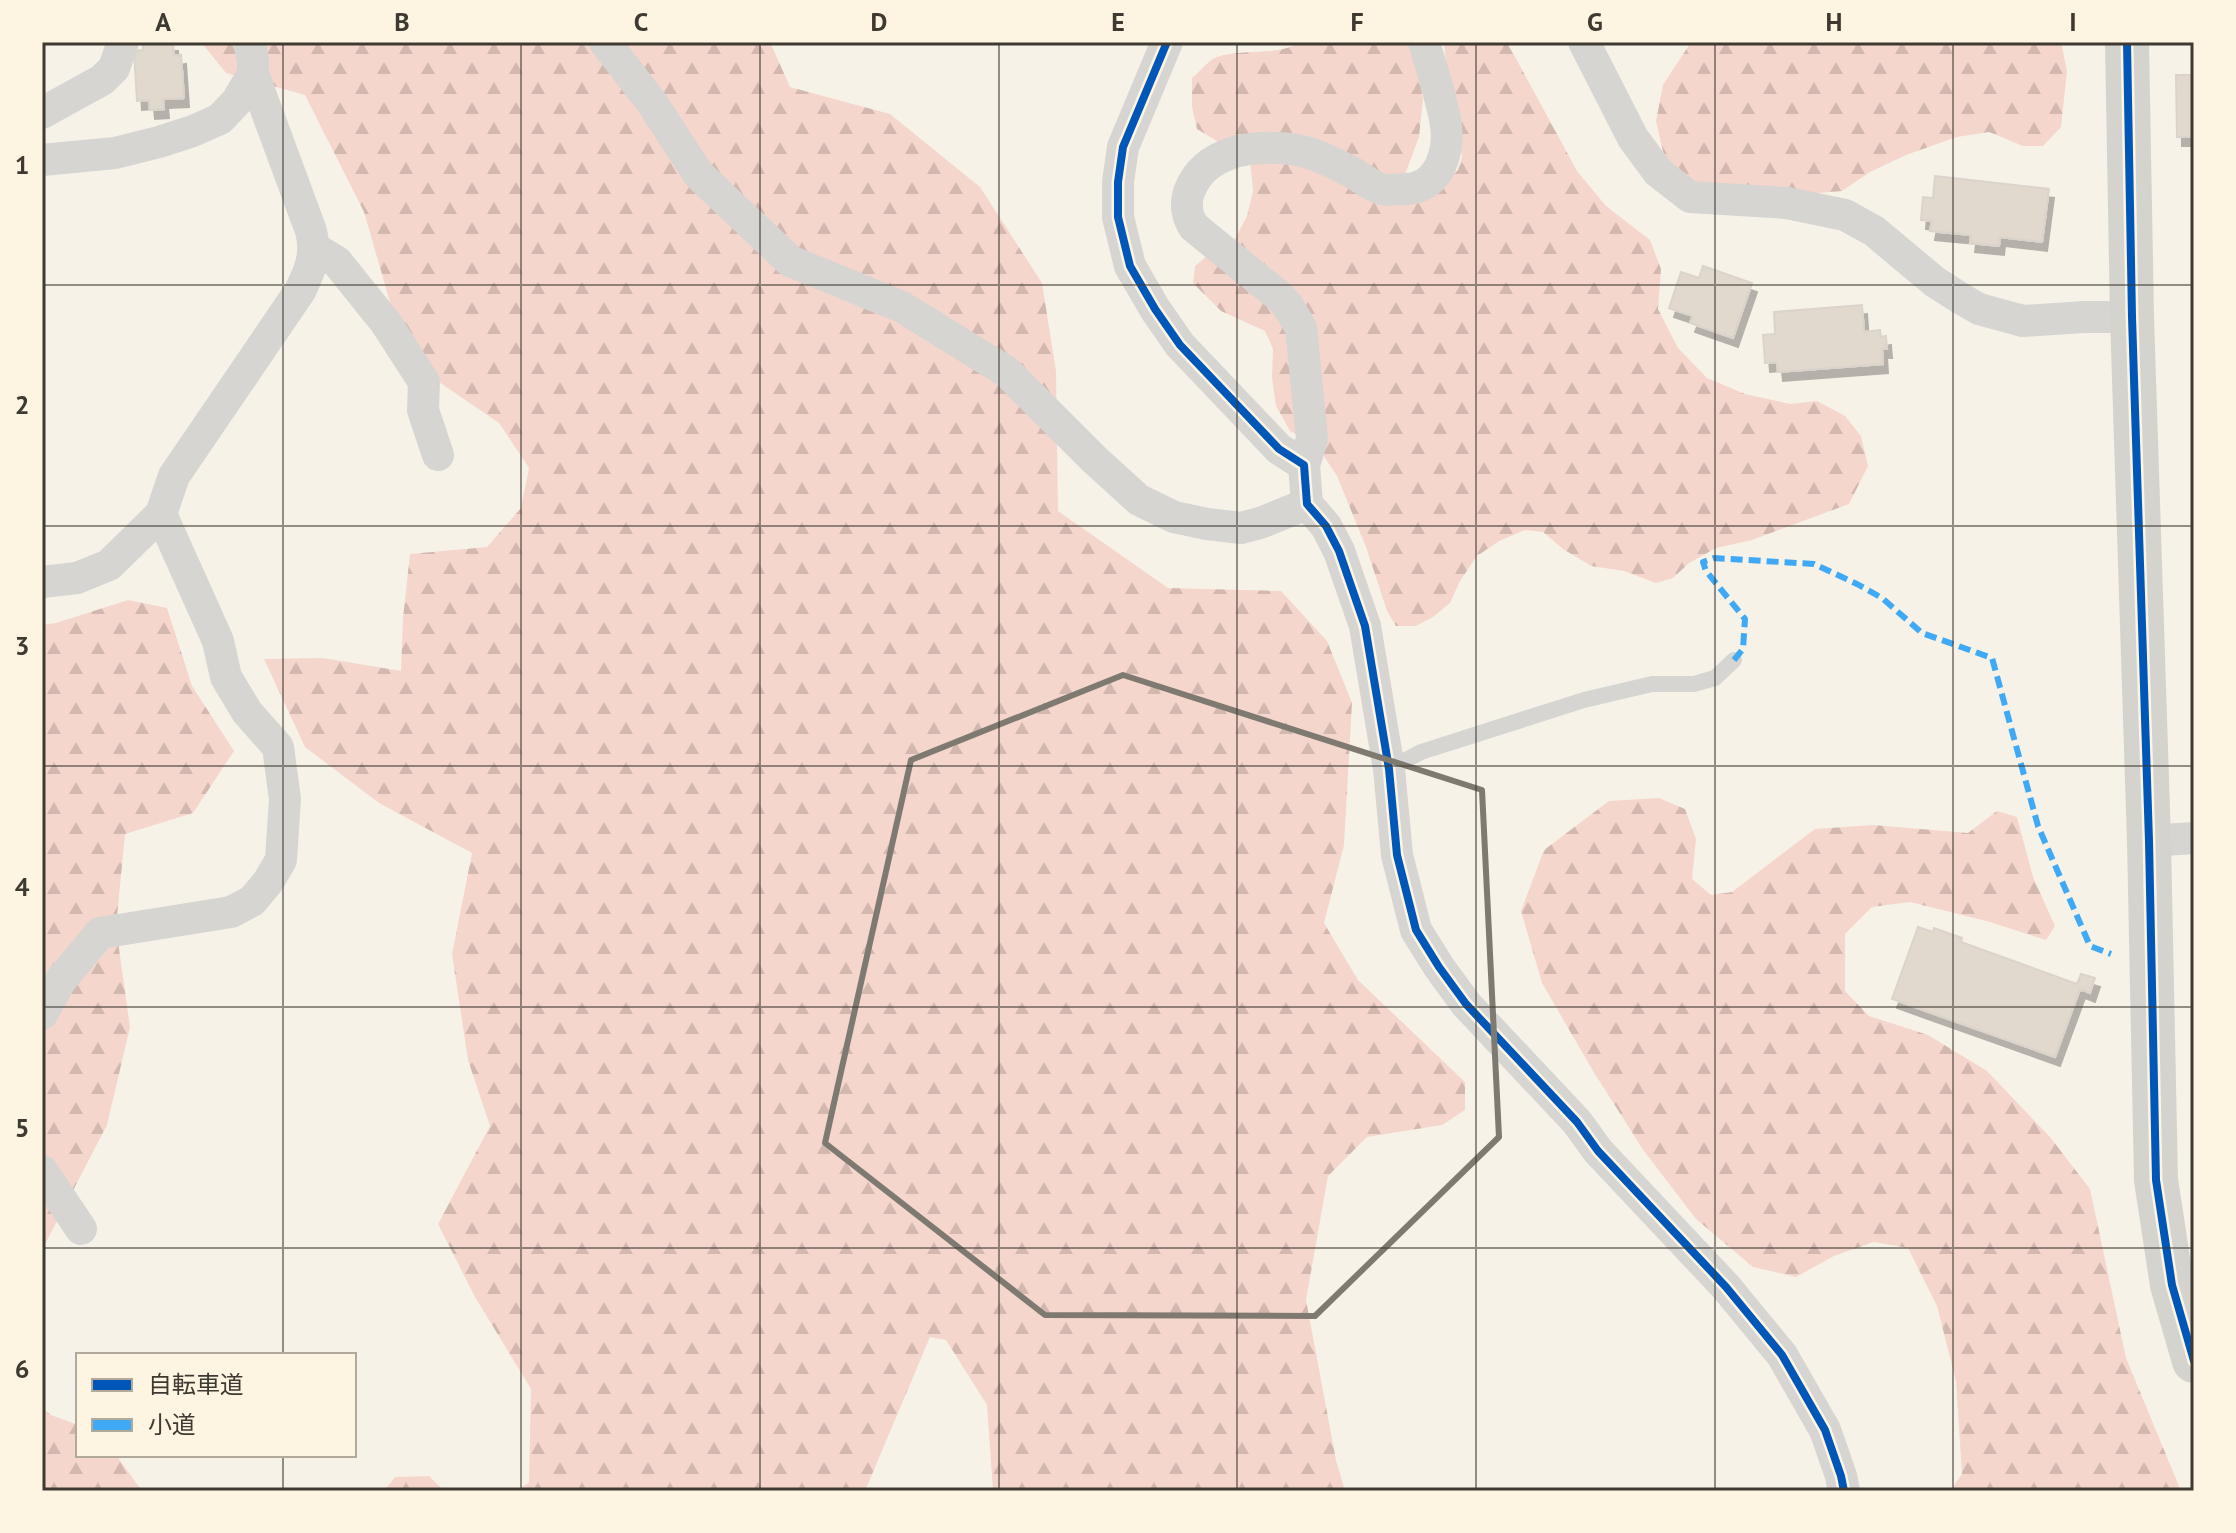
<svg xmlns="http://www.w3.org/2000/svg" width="2236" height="1533" font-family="'PT Sans','Noto Sans JP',sans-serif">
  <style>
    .forest { fill: url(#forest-firs) }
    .building { fill: #e1d8ce; stroke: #dad4cc; stroke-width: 2; filter: url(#shadow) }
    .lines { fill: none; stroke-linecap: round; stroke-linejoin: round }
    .lane { stroke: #d6d5d2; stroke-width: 16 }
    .street { stroke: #d6d5d2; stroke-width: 32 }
    .secondary { stroke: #d4d3ce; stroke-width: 44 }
    .quiet { stroke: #3fa9f5; stroke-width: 6; stroke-dasharray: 12 6; stroke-linecap: butt }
    .cycleway-casing { stroke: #fdf5e2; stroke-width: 13 }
    .cycleway { stroke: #0057b8; stroke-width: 8 }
    .marked { fill: none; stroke: #7f7a71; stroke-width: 6; stroke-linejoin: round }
    .grid { fill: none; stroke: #3e3a31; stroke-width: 2; stroke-opacity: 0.55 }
    .neatline { fill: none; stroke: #3e3a31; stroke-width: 3 }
    .grid-label { font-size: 26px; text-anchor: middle; font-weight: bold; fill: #3e3a31 }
  </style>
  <defs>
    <pattern id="forest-firs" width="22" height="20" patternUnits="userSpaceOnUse" patternTransform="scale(2)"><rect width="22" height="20" fill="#f5d6cc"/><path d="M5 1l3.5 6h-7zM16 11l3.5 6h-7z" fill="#d3b8b0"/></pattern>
    <filter id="shadow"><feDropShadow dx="5" dy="9" stdDeviation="0" flood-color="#0004"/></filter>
  </defs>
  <rect width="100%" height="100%" fill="#f7f2e8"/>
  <g class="forest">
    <path d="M201 42H770L790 87 890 114 980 187 1042 283 1056 371 1058 511 1168 588 1281 591 1327 641 1352 703 1344 845 1324 923 1358 980 1465 1082V1110L1442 1125 1367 1137 1328 1176 1306 1300 1336 1460 1345 1491H993L987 1405 946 1340 930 1337 865 1491H515L529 1483 531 1389 475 1297 438 1224 490 1126 468 1060 452 954 472 853 379 803 305 747 264 659 323 658 401 671 403 618 410 554 487 547 521 508 529 468 499 423 436 380 394 316 364 212 305 95 226 73Z"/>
    <path d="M1301 42H1413L1423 99 1419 137 1403 180 1417 203 1458 170 1462 157 1457 118 1447 73 1444 42H1507L1577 171 1606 206 1650 240 1661 269 1658 309 1678 348 1707 378 1745 394 1790 404 1817 401 1845 416 1861 436 1868 466 1849 504 1752 540 1716 548 1689 563 1673 578 1656 583 1624 571 1591 566 1563 549 1543 532 1525 530 1499 541 1477 556 1460 581 1450 603 1433 617 1416 626H1396L1387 611 1366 547 1337 476 1317 446 1290 431 1276 406 1272 378 1273 349 1265 331 1221 311 1193 283 1195 266 1207 256 1234 241 1247 216 1253 191 1250 161 1197 129 1192 107V78C1200 72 1208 60 1217 57 1245 48 1276 57 1301 42Z"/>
    <path d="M1691 42H2061L2067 71 2061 127 2043 146H2023L1989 132 1957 137 1906 155 1870 172 1842 191 1818 193 1688 185 1665 160 1656 121 1663 85Z"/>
    <path d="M128 600 167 608 192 686 234 751 193 813 125 834 116 927 130 1027 107 1125 42 1250V625L56 623Z"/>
    <path d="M1659 798 1685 809 1696 839 1692 879 1711 895 1732 892 1815 829 1873 825 1968 833 1997 811 2017 817 2033 877 2055 926 2046 940 1990 922 1910 902 1872 907 1845 934V991L1869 1016 1928 1035 1987 1071 2050 1137 2090 1189 2126 1358 2181 1491H1950L1962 1474 1956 1381 1937 1306 1908 1248 1874 1242 1834 1256 1796 1277 1753 1267 1696 1219 1644 1151 1593 1071 1542 983 1521 911 1544 850 1609 801Z"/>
    <path d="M42 1408 51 1415 78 1425V1455H116L142 1491H42Z"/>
    <path d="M429 1476 444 1491H384L395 1477Z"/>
  </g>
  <g class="building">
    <path d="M143 42H173L174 56 181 55 184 98 163 99 164 109 150 110 149 100 137 101 134 51 143 50Z"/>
    <path d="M2176 75H2194V137H2177Z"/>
    <path d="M1935 176 2049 189 2042 242 2000 237 1999 246 1970 243 1971 235 1930 231 1932 221 1921 220 1923 197 1933 198Z"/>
    <path d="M1703 266 1752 283 1733 338 1690 323 1693 316 1669 308 1681 272 1699 278Z"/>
    <path d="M1862 305 1864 332 1880 330 1881 337 1886 336 1887 349H1882L1883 364 1778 372 1777 362 1765 363 1763 335 1775 334 1774 312Z"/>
    <path d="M1918 927 1933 932 1934 928 1962 938 1961 942 2077 984 2081 974 2095 978 2090 993 2080 989 2055 1057 1892 999Z"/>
  </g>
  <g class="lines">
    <path class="lane" d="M1389 769 1421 752 1584 700 1652 684H1694L1715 678 1734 660"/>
    <g class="street">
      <path d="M605 42 652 103 699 175 790 261 902 307 1007 372 1095 460 1139 500 1174 517 1207 524 1241 528 1260 523 1307 504"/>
      <path d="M1167 42 1123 147 1118 182V217L1130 266 1155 309 1180 345 1279 449 1304 465 1307 504 1326 526 1339 551 1365 626 1389 769 1397 855 1416 930 1439 967 1466 1004 1577 1122 1598 1151 1726 1287 1782 1355 1825 1430 1841 1476 1844 1491"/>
      <path d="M1584 42 1633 138 1658 172 1690 197 1787 203 1845 215 1874 231 1935 282 1960 298 1979 309 2023 321 2084 317H2132"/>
      <path d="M42 113 102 80 114 68 123 42"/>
      <path d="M42 160 115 153 159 142 193 131 220 119 237 101 253 74V60L249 42"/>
      <path d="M314 248 337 262 386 323 424 382 423 410 438 455"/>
      <path d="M1304 465 1312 439 1301 328 1288 306 1279 296 1194 227C1187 217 1185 204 1189 192 1197 171 1211 160 1232 153 1242 149 1252 149 1262 148 1302 146 1321 156 1355 174 1363 179 1373 187 1382 189 1388 191 1399 189 1406 189 1441 188 1451 148 1445 119 1440 93 1431 67 1424 42"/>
      <path d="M42 582 77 578 109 565 161 514 174 476 300 291C310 271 317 254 311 231L253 74"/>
      <path d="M2149 841 2194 838"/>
      <path d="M42 1014 61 980 100 933 231 912 252 901 268 882 281 860 285 799 278 747 247 712 226 677 218 641 161 514"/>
      <path d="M42 1171 81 1229"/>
    </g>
    <path class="secondary" d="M2127 42 2132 317 2149 841 2156 1180 2172 1285 2194 1361"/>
    <path class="quiet" d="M1734 660 1743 649 1745 619 1706 571 1703 562 1714 558 1814 564 1857 584 1882 598 1922 633 1992 658 2038 826 2090 946 2111 954"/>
    <defs>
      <g id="cycleway">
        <path d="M1167 42 1123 147 1118 182V217L1130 266 1155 309 1180 345 1279 449 1304 465 1307 504 1326 526 1339 551 1365 626 1389 769 1397 855 1416 930 1439 967 1466 1004 1577 1122 1598 1151 1726 1287 1782 1355 1825 1430 1841 1476 1844 1491"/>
        <path d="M2127 42 2132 317 2149 841 2156 1180 2172 1285 2194 1361"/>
      </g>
    </defs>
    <use href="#cycleway" class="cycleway-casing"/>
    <use href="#cycleway" class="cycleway"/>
  </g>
  <path class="marked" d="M1123 675 1482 790 1499 1137 1315 1316 1045 1315 825 1143 911 760Z"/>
  <path class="grid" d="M283 42V1355M521 42V1491M760 42V1491M999 42V1491M1237 42V1491M1476 42V1491M1715 42V1491M1953 42V1491M42 285H2194M42 526H2194M42 766H2194M42 1007H2194M42 1248H2194M283 1455V1491"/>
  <rect width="2236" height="1533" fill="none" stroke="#fdf5e2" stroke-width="88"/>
  <rect x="76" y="1353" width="280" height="104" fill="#fdf5e2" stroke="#b1aa9b" stroke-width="2"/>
  <rect x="92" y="1379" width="40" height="12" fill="#0057b8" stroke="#b1aa9b" stroke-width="2"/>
  <text x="148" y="1393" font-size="24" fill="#3e3a31">自転車道</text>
  <rect x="92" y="1419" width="40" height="12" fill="#3fa9f5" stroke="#b1aa9b" stroke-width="2"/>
  <text x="148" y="1433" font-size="24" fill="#3e3a31">小道</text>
  <rect x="44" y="44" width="2148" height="1445" class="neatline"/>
  <g class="grid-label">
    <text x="163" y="31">A</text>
    <text x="402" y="31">B</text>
    <text x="641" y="31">C</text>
    <text x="879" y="31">D</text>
    <text x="1118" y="31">E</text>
    <text x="1357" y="31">F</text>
    <text x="1595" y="31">G</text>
    <text x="1834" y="31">H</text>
    <text x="2073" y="31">I</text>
    <text x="22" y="174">1</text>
    <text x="22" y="414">2</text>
    <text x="22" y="655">3</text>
    <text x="22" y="896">4</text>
    <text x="22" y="1137">5</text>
    <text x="22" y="1378">6</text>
  </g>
</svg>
